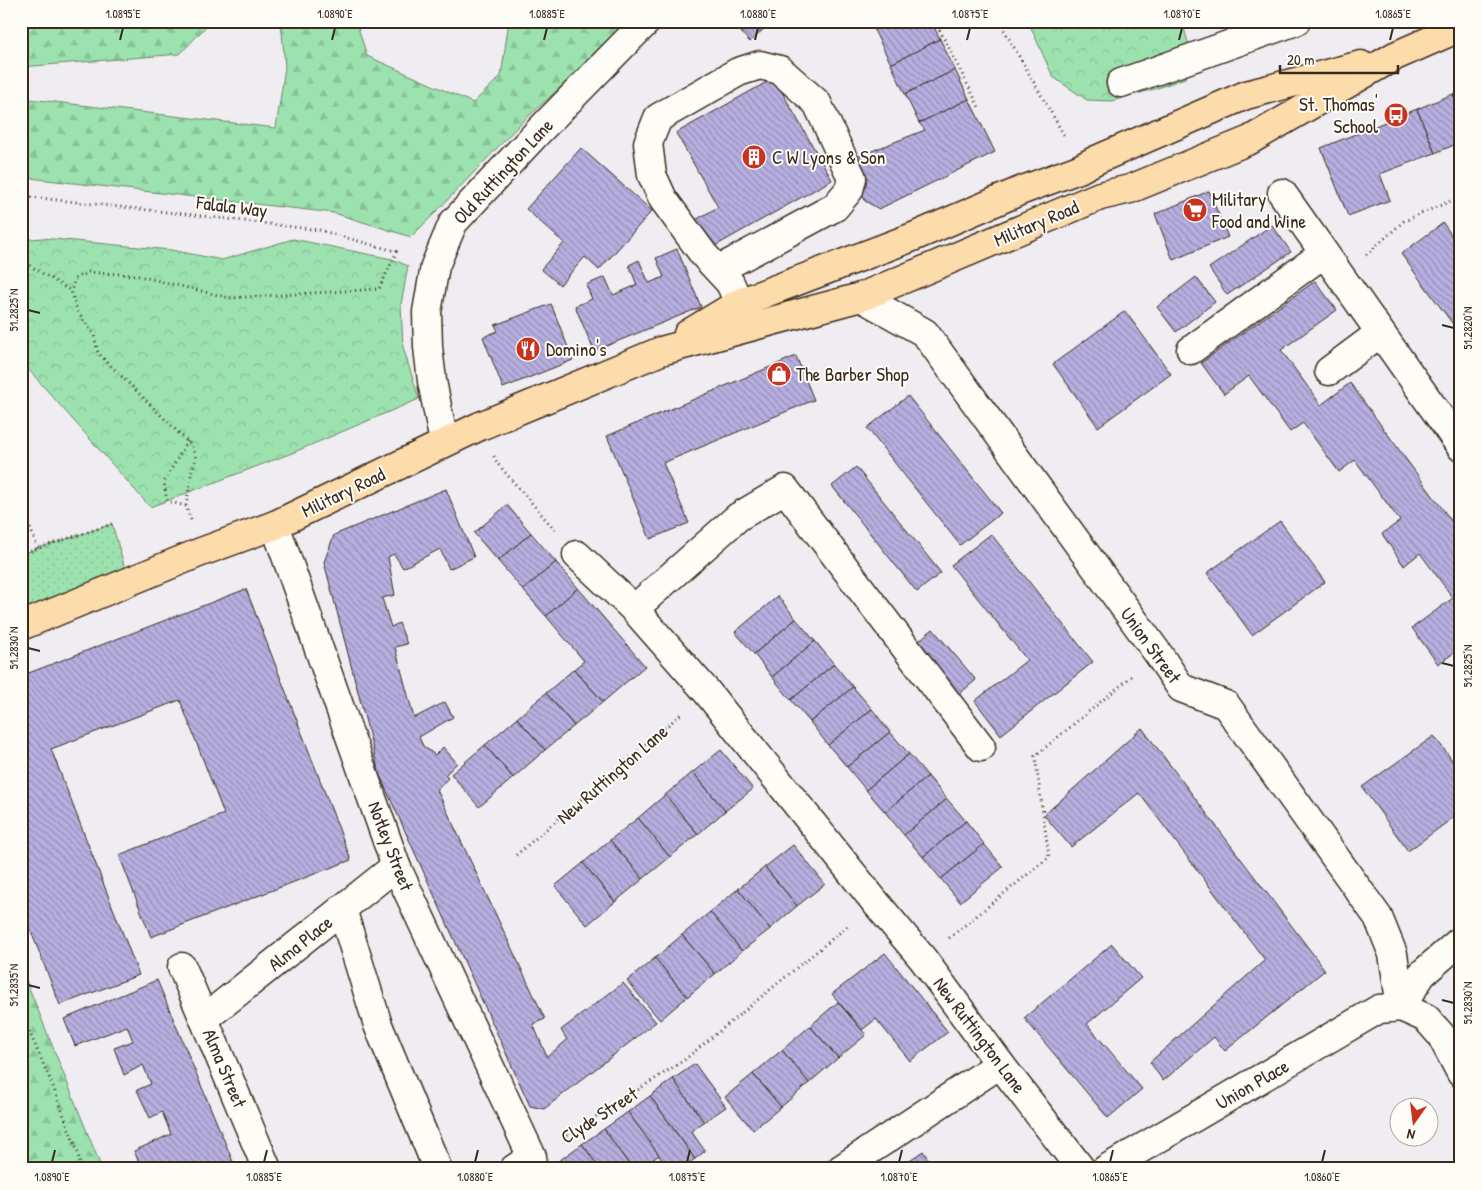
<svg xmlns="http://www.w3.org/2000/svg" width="1482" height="1190" font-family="'Patrick Hand',sans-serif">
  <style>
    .grass { fill: url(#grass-dots); stroke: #6c8666 }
    .forest { fill: url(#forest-firs); stroke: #6c8666 }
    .park { fill: url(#park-crowns); stroke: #6c8666 }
    .building { fill: url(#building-back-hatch); stroke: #3b2a1e }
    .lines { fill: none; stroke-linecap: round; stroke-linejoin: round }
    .minor-casing { stroke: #3b2a1e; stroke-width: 31 }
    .highway-casing { stroke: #3b2a1e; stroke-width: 31 }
    .path { stroke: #3b2a1e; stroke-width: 3; stroke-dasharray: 1 4; stroke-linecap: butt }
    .minor { stroke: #fdfcf7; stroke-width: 28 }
    .highway { stroke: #fddcac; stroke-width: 28 }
    .ticks { fill: none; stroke: #3b2a1e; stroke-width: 2 }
    .labels { text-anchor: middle; stroke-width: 4; stroke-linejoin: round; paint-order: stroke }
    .poi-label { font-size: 19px; fill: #3b2a1e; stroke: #fdfcf7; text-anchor: start }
    .street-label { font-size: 19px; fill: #3b2a1e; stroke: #fdfcf7 }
    .neatline { fill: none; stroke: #3b2a1e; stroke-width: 2 }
    .ticks-label { font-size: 12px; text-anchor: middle; fill: #3b2a1e }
  </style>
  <defs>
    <pattern id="grass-dots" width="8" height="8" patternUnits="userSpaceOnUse" patternTransform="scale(1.25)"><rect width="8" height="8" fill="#9ce2af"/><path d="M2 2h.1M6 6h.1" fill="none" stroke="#87c296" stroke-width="1.8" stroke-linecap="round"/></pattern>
    <pattern id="forest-firs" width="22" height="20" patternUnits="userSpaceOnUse" patternTransform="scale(1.25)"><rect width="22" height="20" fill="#9ce2af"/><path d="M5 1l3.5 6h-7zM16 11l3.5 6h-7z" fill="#87c296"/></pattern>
    <pattern id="park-crowns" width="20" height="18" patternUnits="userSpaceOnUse" patternTransform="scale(1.25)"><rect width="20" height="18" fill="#9ce2af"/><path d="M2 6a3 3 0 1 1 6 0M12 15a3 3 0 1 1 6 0" fill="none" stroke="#87c296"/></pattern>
    <pattern id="building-back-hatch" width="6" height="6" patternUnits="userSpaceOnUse" patternTransform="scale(1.25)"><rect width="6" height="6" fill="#b6afe0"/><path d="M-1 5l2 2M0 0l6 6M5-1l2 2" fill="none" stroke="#958fb5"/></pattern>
  </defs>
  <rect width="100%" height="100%" fill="#efedf2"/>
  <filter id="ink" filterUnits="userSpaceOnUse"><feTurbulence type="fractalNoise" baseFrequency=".02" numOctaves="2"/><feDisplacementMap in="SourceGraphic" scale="10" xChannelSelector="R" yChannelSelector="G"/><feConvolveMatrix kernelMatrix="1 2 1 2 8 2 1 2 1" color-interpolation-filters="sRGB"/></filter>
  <g filter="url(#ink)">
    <path class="grass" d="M112 524 129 582 21 626V554Z"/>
    <g class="forest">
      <path d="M21 21H211L180 54 21 67Z"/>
      <path d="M281 21H356L367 56 473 103 501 76 509 21H634L521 123 436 212 411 237 334 213 21 177V98L276 128 285 67Z"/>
      <path d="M21 968 102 1169H21Z"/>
    </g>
    <g class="park">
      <path d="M1028 21H1182L1195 68 1185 78 1158 88 1112 101 1087 100 1053 77Z"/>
      <path d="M42 238 171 250 222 260 293 239 392 259 408 266 401 305 403 347 419 399 292 453 150 507 21 361V240Z"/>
    </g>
    <g class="building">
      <path d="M731 21H772L750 42Z"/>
      <path d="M870 21H892L874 30Z"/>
      <path d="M892 21H931L940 39 891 64 874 30Z"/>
      <path d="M940 39 955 70 905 94 891 64Z"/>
      <path d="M955 70 969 99 919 123 905 94Z"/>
      <path d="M774 78 832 180 708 250 692 222 718 207 676 133Z"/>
      <path d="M1461 91V115L1453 94Z"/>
      <path d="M1453 94 1461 115V142L1435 153 1417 109Z"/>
      <path d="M969 99 995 152 879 209 865 201 849 160 925 130 919 123Z"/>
      <path d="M1417 109 1435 153 1380 174 1390 200 1348 216 1321 148Z"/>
      <path d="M581 148 652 211 599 270 585 257 560 285 541 269 564 243 526 209Z"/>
      <path d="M1209 191 1228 237 1173 260 1155 214Z"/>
      <path d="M1443 223 1459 246 1461 245V335L1401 254Z"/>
      <path d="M1272 225 1291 252 1227 295 1209 268Z"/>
      <path d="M677 249 701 307 594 351 575 306 592 299 586 285 605 277 613 295 637 285 629 265 639 260 649 283 664 277 656 258Z"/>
      <path d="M1196 277 1215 302 1176 332 1157 307Z"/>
      <path d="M1315 281 1337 310 1281 350 1321 405 1350 383 1461 534V648L1438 664 1412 628 1453 598 1420 553 1404 566 1382 534 1400 521 1355 460 1339 472 1303 423 1290 432 1249 376 1224 394 1201 363Z"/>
      <path d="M551 304 573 360 503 388 483 337 498 331 495 325Z"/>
      <path d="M1125 311 1171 374 1098 427 1053 364Z"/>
      <path d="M796 356 814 400 663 463 689 523 650 539 607 436Z"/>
      <path d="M908 396 1001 513 960 545 867 428Z"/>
      <path d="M856 467 941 573 917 592 832 486Z"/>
      <path d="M446 489 474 557 449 569 440 549 403 568 394 554 388 557 395 595 382 598 391 627 399 623 407 644 395 647 414 718 445 702 453 717 419 737 423 746 435 755 443 747 457 763 445 775 448 778 437 790 545 1019 533 1024 547 1057 567 1040 561 1030 623 983 656 1022 544 1109 530 1106 380 776 324 562 334 535Z"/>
      <path d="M507 505 531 533 498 561 474 533Z"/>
      <path d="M1280 521 1325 582 1252 635 1207 573Z"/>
      <path d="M531 533 556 562 523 590 498 561Z"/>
      <path d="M991 534 1093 662 1001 735 975 701 1027 660 951 565Z"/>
      <path d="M556 562 578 588 546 616 523 590Z"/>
      <path d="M578 588 645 666 603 702 574 669 584 661 546 616Z"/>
      <path d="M246 589 351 860 151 937 119 855 224 814 180 700 51 749 139 975 60 1005 21 906V676Z"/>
      <path d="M778 596 796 619 754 654 735 632Z"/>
      <path d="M796 619 815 641 772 677 754 654Z"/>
      <path d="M933 629 976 680 959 694 916 643Z"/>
      <path d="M815 641 834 664 791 700 772 677Z"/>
      <path d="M834 664 853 687 810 722 791 700Z"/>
      <path d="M574 669 603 702 574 726 546 693Z"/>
      <path d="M853 687 872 709 828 745 810 722Z"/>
      <path d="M546 693 574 726 545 750 517 718Z"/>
      <path d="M872 709 890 732 847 767 828 745Z"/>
      <path d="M517 718 545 750 513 778 485 745Z"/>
      <path d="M1142 728 1325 970 1225 1051 1214 1037 1163 1081 1150 1062 1265 960 1139 793 1071 847 1044 815Z"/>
      <path d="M890 732 909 754 866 790 847 767Z"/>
      <path d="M1434 736 1461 772V812L1408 851 1362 787Z"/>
      <path d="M485 745 513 778 479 807 451 774Z"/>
      <path d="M721 750 753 789 725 811 693 772Z"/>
      <path d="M909 754 928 776 885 812 866 790Z"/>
      <path d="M693 772 725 811 698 834 665 795Z"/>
      <path d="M928 776 947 799 904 835 885 812Z"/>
      <path d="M665 795 698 834 670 857 638 818Z"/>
      <path d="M947 799 966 821 923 857 904 835Z"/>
      <path d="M638 818 670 857 643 879 610 840Z"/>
      <path d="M966 821 984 844 941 879 923 857Z"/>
      <path d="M610 840 643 879 615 902 583 863Z"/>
      <path d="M984 844 1003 867 960 902 941 879Z"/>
      <path d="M793 845 825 884 797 906 765 867Z"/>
      <path d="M583 863 615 902 587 925 555 886Z"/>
      <path d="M765 867 797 906 770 929 738 889Z"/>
      <path d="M738 889 770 929 742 951 710 912Z"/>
      <path d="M710 912 742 951 715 974 682 935Z"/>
      <path d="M682 935 715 974 687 997 655 958Z"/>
      <path d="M1112 944 1141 978 1087 1024 1142 1089 1108 1118 1024 1018Z"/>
      <path d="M885 953 948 1032 910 1061 876 1019 862 1030 832 994Z"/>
      <path d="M655 958 687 997 660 1020 627 981Z"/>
      <path d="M157 980 224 1140 236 1169H186L183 1162 168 1169H142L134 1151 171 1134 162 1112 150 1118 137 1090 151 1084 143 1065 124 1075 114 1048 133 1041 127 1026 75 1046 64 1019Z"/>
      <path d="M838 1002 866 1035 838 1058 810 1026Z"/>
      <path d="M810 1026 838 1058 809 1083 782 1050Z"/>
      <path d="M782 1050 809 1083 781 1107 753 1074Z"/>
      <path d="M695 1064 726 1107 704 1122 673 1079Z"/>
      <path d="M753 1074 781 1107 753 1130 725 1097Z"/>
      <path d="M673 1079 704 1122 691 1131 705 1151 695 1159 650 1096Z"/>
      <path d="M650 1096 695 1159 680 1169H668L628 1112Z"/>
      <path d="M628 1112 659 1155 647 1164 650 1169H632L604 1129Z"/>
      <path d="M604 1129 632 1169H600L582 1144Z"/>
      <path d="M582 1144 600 1169H566L560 1160Z"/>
      <path d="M923 1151 935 1169H897Z"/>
      <path d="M560 1160 566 1169H547Z"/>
    </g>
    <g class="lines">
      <defs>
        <g id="minor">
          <path d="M1121 83 1296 21"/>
          <path d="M1282 193 1461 447"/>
          <path d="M718 270 835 207 849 190 852 178 817 103 780 70 760 65 738 72 658 118 648 143 652 175 663 199 704 255 730 283 739 303"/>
          <path d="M861 297 925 333 1159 655 1181 688 1226 705 1378 917 1393 954 1401 1007"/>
          <path d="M1191 350 1323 254"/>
          <path d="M1329 371 1380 333"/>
          <path d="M444 442 432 381 428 347 427 312 435 266 453 223 536 134 624 44 647 21"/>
          <path d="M275 525 396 866 532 1157 514 1169"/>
          <path d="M577 555 634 609 707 692 876 903 923 959 1000 1064 1081 1169"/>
          <path d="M634 609 738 517 785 489 981 747"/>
          <path d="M342 909 378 1025 436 1165"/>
          <path d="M182 967 267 1169"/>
          <path d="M1401 1007 1422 974 1461 940"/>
          <path d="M204 1019 396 866"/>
          <path d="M841 1169 1000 1064"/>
          <path d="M1106 1169 1379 1009 1401 1007 1426 1018 1441 1035 1461 1073"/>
        </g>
        <g id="highway">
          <path d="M688 334 739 303 913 237 1020 191 1079 169 1096 160 1246 95 1361 65"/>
          <path d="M21 626 201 552 275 525 480 426 661 351 861 297 1100 196 1130 189 1250 140 1395 56 1461 27"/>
        </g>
      </defs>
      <use href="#minor" class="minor-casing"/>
      <use href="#highway" class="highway-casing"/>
      <g class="path">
        <path d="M935 21 979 107"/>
        <path d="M999 21 1065 137"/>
        <path d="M21 196 194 215 319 230 398 252"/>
        <path d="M1366 255 1404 221 1448 202 1461 198"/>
        <path d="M21 260 71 291"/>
        <path d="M494 456 497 463 555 530"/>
        <path d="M21 505 38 548"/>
        <path d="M186 506 167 501 164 482 188 440"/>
        <path d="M191 520 186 506 192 471 196 459 192 446 98 353 94 335 77 310 71 291 75 279 88 272 135 275 230 298 379 289 397 251"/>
        <path d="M21 554 112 524"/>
        <path d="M516 855 681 714"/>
        <path d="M949 938 1049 857 1035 756 1132 676"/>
        <path d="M21 1013 52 1084 78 1153 81 1169"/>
        <path d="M562 1138 683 1061 849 925"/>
      </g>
      <use href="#minor" class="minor"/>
      <use href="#highway" class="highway"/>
    </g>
  </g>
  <path class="ticks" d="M120 40 123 28M332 40 335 28M544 40 547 28M755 40 758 28M967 40 970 28M1179 40 1182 28M1390 40 1393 28M28 310 40 313M1442 325 1454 328M28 648 40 651M1442 663 1454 666M28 985 40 988M1442 1000 1454 1003M52 1162 55 1150M264 1162 267 1150M475 1162 478 1150M687 1162 690 1150M899 1162 902 1150M1110 1162 1113 1150M1322 1162 1325 1150"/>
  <defs>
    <symbol id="bus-disc" viewBox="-11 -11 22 22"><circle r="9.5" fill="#c8321e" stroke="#fdfcf7"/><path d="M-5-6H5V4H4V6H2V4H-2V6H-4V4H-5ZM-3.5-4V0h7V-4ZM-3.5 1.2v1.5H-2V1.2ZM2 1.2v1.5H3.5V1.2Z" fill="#fff"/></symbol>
    <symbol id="building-disc" viewBox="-11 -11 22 22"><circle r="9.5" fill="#c8321e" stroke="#fdfcf7"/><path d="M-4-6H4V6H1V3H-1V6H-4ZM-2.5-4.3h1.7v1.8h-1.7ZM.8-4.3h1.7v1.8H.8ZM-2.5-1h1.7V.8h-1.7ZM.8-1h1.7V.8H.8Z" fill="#fff"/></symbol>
    <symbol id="supermarket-disc" viewBox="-11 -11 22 22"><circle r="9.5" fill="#c8321e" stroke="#fdfcf7"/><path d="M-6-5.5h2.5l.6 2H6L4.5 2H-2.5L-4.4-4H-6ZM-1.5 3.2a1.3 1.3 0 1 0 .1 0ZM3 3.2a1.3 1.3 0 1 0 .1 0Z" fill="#fff"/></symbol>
    <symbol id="restaurant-disc" viewBox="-11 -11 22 22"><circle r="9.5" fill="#c8321e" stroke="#fdfcf7"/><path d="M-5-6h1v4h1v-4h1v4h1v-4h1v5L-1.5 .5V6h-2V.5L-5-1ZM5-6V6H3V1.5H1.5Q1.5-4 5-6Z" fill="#fff"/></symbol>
    <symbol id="shop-disc" viewBox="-11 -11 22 22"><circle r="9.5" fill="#c8321e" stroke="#fdfcf7"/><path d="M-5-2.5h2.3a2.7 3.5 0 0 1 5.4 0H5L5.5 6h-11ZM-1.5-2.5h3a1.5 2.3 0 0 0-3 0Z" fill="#fff"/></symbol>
  </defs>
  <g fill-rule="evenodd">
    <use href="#bus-disc" x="1382" y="101" width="28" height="28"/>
    <use href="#building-disc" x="740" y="143" width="28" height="28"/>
    <use href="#supermarket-disc" x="1181" y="196" width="28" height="28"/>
    <use href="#restaurant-disc" x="514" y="335" width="28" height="28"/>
    <use href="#shop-disc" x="765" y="360" width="28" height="28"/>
  </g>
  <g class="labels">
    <g class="poi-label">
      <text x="1378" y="111" text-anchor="end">St. Thomas'<tspan x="1378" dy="22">School</tspan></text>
      <text x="772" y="164">C W Lyons &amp; Son</text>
      <text x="1212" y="206">Military<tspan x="1212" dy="22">Food and Wine</tspan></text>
      <text x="546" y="356">Domino's</text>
      <text x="796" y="381">The Barber Shop</text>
    </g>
    <g class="street-label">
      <text transform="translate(503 171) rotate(-47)" y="7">Old Ruttington Lane</text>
      <text transform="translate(232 206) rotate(7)" y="7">Falala Way</text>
      <text transform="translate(1036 223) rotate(-23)" y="7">Military Road</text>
      <text transform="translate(343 492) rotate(-26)" y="7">Military Road</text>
      <text transform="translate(1151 645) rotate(54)" y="7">Union Street</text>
      <text transform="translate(612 774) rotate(-41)" y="7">New Ruttington Lane</text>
      <text transform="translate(391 846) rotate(69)" y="7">Notley Street</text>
      <text transform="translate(300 943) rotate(-39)" y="7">Alma Place</text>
      <text transform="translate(980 1035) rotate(53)" y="7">New Ruttington Lane</text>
      <text transform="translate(225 1068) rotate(67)" y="7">Alma Street</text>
      <text transform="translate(1252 1084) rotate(-30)" y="7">Union Place</text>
      <text transform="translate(599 1115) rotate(-33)" y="7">Clyde Street</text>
    </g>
  </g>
  <rect width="1482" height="1190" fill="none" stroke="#fdfcf7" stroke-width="55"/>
  <g transform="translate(1414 1122) rotate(194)"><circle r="24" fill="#fdfcf7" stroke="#afa8a0"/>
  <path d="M0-4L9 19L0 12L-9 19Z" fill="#c8321e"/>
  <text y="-8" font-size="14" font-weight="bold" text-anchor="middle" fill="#3b2a1e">N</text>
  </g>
  <path d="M1280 65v8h118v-8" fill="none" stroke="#3b2a1e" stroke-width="2.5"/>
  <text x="1287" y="65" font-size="15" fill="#3b2a1e" stroke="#fdfcf7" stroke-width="4" paint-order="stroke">20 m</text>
  <rect x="28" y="28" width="1426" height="1134" class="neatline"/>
  <g class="ticks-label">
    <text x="123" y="18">1.0895°E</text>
    <text x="335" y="18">1.0890°E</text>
    <text x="547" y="18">1.0885°E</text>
    <text x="758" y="18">1.0880°E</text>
    <text x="970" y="18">1.0875°E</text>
    <text x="1182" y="18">1.0870°E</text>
    <text x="1393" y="18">1.0865°E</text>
    <text transform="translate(14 310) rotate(-90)" y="4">51.2825°N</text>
    <text transform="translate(1468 328) rotate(-90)" y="4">51.2820°N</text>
    <text transform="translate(14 648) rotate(-90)" y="4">51.2830°N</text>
    <text transform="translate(1468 666) rotate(-90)" y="4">51.2825°N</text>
    <text transform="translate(14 985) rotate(-90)" y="4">51.2835°N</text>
    <text transform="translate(1468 1003) rotate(-90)" y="4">51.2830°N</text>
    <text x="52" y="1181">1.0890°E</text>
    <text x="264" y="1181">1.0885°E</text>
    <text x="475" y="1181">1.0880°E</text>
    <text x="687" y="1181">1.0875°E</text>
    <text x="899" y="1181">1.0870°E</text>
    <text x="1110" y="1181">1.0865°E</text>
    <text x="1322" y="1181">1.0860°E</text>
  </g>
</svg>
